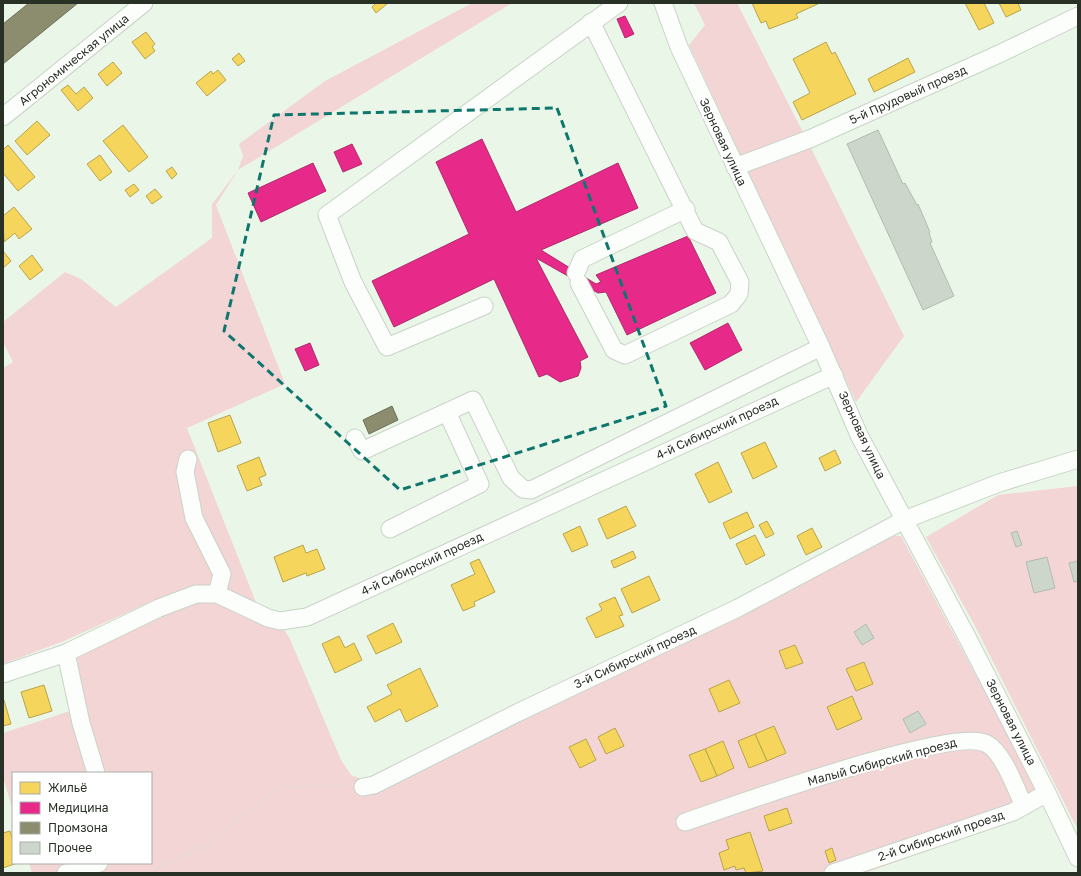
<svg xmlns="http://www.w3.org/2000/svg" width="1081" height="876" font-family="'Golos Text',sans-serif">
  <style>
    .green { fill: #f3d5d6 }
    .homes { fill: #f6d55c; stroke: #b8a44c }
    .health { fill: #e7298a; stroke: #ae2b6c }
    .industry { fill: #8c8c6e; stroke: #6e7159 }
    .building { fill: #ccd6ca; stroke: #b2bcb0 }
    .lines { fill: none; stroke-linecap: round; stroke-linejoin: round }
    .minor-casing { stroke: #c9d3c7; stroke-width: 19 }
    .path { stroke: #d9ddd9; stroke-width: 2.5; stroke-dasharray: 1 3; stroke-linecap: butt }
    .minor { stroke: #fcfefc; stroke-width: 17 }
    .marked { fill: none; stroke: #0f766e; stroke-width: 3; stroke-dasharray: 8 5; stroke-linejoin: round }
    .labels { text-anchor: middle; stroke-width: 4; stroke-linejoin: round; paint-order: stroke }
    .street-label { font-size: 12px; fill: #293127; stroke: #fff }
  </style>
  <rect width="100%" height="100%" fill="#eaf7e8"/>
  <g class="green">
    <path d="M472 3H512L238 170 216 205 285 384 187 428 257 605 194 586 157 599 64 641 3 664V368L13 362 3 342V322L65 272 81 279 116 307 212 238V204L238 170 243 156 239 144 325 81Z"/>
    <path d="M694 3H737L811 148 904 336 856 402 689 45 705 25Z"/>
    <path d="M1078 486V830L975 626 926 537 998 495Z"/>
    <path d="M892 536H901L1035 785 1031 811 1016 819 865 873H32L29 863H151V773H13V811L3 777V733L73 710 60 662 163 615 196 603 218 602 282 626 290 639 341 760 351 775 364 780 514 704 736 602Z"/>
  </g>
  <g class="homes">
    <path d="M376 3H388L376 13 372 7Z"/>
    <path d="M752 3H820L796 14 798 18 769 29 766 21 761 23Z"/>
    <path d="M965 3H984L994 23 979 30Z"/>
    <path d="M999 3H1018L1021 10 1006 17Z"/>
    <path d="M146 32 155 44 152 47 155 51 145 59 132 42Z"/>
    <path d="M826 42 832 54 835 52 856 94 802 120 793 102 810 93 793 59Z"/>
    <path d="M239 53 245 61 238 66 232 59Z"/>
    <path d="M908 58 915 72 874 92 868 79Z"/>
    <path d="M113 62 122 73 107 86 98 74Z"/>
    <path d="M218 70 226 80 207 96 196 83 211 71 213 74Z"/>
    <path d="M68 85 76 94 84 87 93 98 78 111 61 90Z"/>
    <path d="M37 121 50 135 27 155 15 141Z"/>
    <path d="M123 125 148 157 129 172 103 141Z"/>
    <path d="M8 145 35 177 18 191 3 173V150Z"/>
    <path d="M100 155 112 172 100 181 87 164Z"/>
    <path d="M172 167 177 174 172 179 166 171Z"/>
    <path d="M134 184 139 190 130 197 125 190Z"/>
    <path d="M155 189 162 197 152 204 146 196Z"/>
    <path d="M14 207 32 229 19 239 15 233 4 242 3 216Z"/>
    <path d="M3 251 11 261 3 268Z"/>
    <path d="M32 255 43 270 30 280 19 266Z"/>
    <path d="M230 415 241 443 218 452 208 423Z"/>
    <path d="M765 442 777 467 753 479 741 453Z"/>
    <path d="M835 450 841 463 825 471 819 458Z"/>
    <path d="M259 457 266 475 259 478 262 485 247 491 237 466Z"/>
    <path d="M718 462 732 492 709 503 695 474Z"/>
    <path d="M626 506 636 526 607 539 598 519Z"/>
    <path d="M747 512 754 527 730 539 723 523Z"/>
    <path d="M767 521 774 534 766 538 759 525Z"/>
    <path d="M580 526 588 545 572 552 563 534Z"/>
    <path d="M812 528 822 547 806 555 797 536Z"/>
    <path d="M755 535 765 555 746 565 736 544Z"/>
    <path d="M303 545 306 553 317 549 325 569 307 576 306 573 283 582 274 557Z"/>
    <path d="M633 551 636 558 614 568 611 561Z"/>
    <path d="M479 559 495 592 474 602 475 606 463 611 451 585 475 574 470 563Z"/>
    <path d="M649 576 660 600 632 613 621 589Z"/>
    <path d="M615 597 623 615 619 616 624 626 596 638 586 618 602 610 599 604Z"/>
    <path d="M393 623 402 642 376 654 367 636Z"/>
    <path d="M339 636 345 648 354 643 362 660 335 673 322 644Z"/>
    <path d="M795 645 803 663 786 669 779 651Z"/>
    <path d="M864 662 873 684 856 691 846 669Z"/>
    <path d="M420 668 438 706 406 722 400 709 375 722 367 707 392 694 387 685Z"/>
    <path d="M729 680 740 703 719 712 709 689Z"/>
    <path d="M44 685 52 711 29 718 21 692Z"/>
    <path d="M852 696 862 719 837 730 827 707Z"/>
    <path d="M3 697 11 724 3 726Z"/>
    <path d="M774 726 786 753 767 761 755 734Z"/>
    <path d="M615 728 624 746 606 754 598 737Z"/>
    <path d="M755 734 767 761 749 768 738 741Z"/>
    <path d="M586 739 596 760 580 768 569 747Z"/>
    <path d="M723 741 734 768 717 776 705 749Z"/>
    <path d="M705 749 717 776 701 782 689 755Z"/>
    <path d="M787 808 792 823 769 831 764 816Z"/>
    <path d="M10 831 13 841V863H17L3 868V833Z"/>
    <path d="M750 832 763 871 746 873 744 868 736 870 735 866 724 870 719 853 729 849 726 840Z"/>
    <path d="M832 848 836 860 829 863 825 851Z"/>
  </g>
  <g class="health">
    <path d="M625 16 634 34 625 38 617 19Z"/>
    <path d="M482 139 516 212 618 163 638 208 541 250 596 284 601 282 596 275 688 236 716 293 627 335 606 292 598 293 536 258 588 357 580 361 581 368 578 376 560 382 547 374 539 377 494 279 394 327 372 281 469 234 436 162Z"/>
    <path d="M352 144 362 164 343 172 334 152Z"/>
    <path d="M313 163 326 191 261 222 248 193Z"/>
    <path d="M728 323 742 350 705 370 690 343Z"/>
    <path d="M310 343 319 365 305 371 295 349Z"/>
  </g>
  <g class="industry">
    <path d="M29 3H78L3 64V24Z"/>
    <path d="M392 406 398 420 369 434 363 420Z"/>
  </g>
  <g class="building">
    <path d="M878 130 903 184 905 183 917 205 918 204 930 232 929 233 932 242 930 243 954 296 923 310 847 144Z"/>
    <path d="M1017 531 1022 545 1016 547 1011 533Z"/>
    <path d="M1047 557 1055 588 1034 593 1026 562Z"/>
    <path d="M1078 561V581L1074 582 1069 563Z"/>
    <path d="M866 624 874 638 862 645 854 632Z"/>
    <path d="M918 711 926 724 910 733 903 719Z"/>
  </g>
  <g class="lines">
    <defs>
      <g id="minor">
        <path d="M663 3 679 47 821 347 859 435 967 637 1047 793 1078 858"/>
        <path d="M3 117 144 3"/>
        <path d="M735 167 812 138 999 54 1078 16"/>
        <path d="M576 273 582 259 686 209"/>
        <path d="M579 283 614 350 625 355 731 304 739 294 740 282 719 242 695 231 591 22"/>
        <path d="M484 306 387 347 353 282 327 215 619 3"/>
        <path d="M355 438 362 451 473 400 511 478 523 489 531 490 821 347"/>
        <path d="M188 459 185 472 194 518 222 574 217 594"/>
        <path d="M390 529 480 484 447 412"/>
        <path d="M66 653 81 723 96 773"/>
        <path d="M3 674 66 653 159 608 196 594H217L268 618 280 621 307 617 834 375"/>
        <path d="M363 787 374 785 517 713 738 608 904 520 999 483 1078 459"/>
        <path d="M685 822C730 807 955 725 987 744 1003 752 1016 789 1024 806"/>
        <path d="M66 873 99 863"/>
        <path d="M833 873 1013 812 1047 793"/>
      </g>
    </defs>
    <use href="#minor" class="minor-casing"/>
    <path class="path" d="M147 873 210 843 279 787 348 786"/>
    <use href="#minor" class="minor"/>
  </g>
  <path class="marked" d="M557 108 666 406 400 490 224 331 274 115Z"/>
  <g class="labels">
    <g class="street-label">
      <text transform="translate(74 60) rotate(-39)" y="4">Агрономическая улица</text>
      <text transform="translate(908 95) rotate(-24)" y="4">5-й Прудовый проезд</text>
      <text transform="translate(723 142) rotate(65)" y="4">Зерновая улица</text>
      <text transform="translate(717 428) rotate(-25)" y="4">4-й Сибирский проезд</text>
      <text transform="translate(862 435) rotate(65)" y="4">Зерновая улица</text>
      <text transform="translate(422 564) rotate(-25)" y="4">4-й Сибирский проезд</text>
      <text transform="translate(635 657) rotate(-25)" y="4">3-й Сибирский проезд</text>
      <text transform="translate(1011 722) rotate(63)" y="4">Зерновая улица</text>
      <text transform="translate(882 762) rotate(-15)" y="4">Малый Сибирский проезд</text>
      <text transform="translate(941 836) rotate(-19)" y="4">2-й Сибирский проезд</text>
    </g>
  </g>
  <rect width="1081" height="876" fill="none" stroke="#293127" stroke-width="8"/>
  <rect x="12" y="772" width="140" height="92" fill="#ffffff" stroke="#a9ada9"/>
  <rect x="20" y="782" width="20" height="12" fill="#f6d55c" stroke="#a9ada9"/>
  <text x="48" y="792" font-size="12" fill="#293127">Жильё</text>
  <rect x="20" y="802" width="20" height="12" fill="#e7298a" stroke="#a9ada9"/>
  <text x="48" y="812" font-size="12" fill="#293127">Медицина</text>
  <rect x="20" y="822" width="20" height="12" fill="#8c8c6e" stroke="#a9ada9"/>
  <text x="48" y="832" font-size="12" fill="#293127">Промзона</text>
  <rect x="20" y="842" width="20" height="12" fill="#ccd6ca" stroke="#a9ada9"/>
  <text x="48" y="852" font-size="12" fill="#293127">Прочее</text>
</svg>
